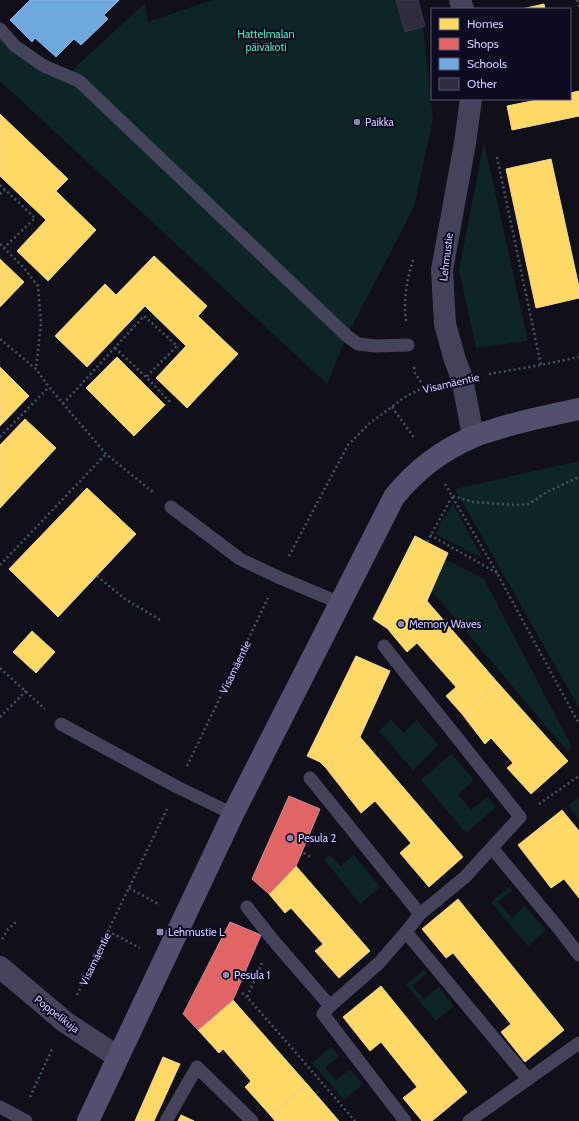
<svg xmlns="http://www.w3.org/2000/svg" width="579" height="1121" font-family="Cabin,sans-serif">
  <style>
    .green { fill: #0e2525 }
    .homes { fill: #ffd966; stroke: #f0d494 }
    .shops { fill: #e06666; stroke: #da8494 }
    .schools { fill: #6fa8dc; stroke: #8bb2e6 }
    .building { fill: #2e2c3e; stroke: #3c3950 }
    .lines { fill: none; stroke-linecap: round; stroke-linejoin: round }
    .path { stroke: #455663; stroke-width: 2.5; stroke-dasharray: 2 3; stroke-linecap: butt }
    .lane { stroke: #43445c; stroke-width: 13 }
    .street { stroke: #43445c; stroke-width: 22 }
    .secondary { stroke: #51506e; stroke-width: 22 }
    .poi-dot { fill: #8a88af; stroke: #0d0b1f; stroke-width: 1.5 }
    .labels { text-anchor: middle; stroke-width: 4; stroke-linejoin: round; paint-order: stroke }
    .park-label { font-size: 11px; fill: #4fe5b8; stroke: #0d0b1f }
    .poi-label { font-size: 11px; fill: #ccc9ff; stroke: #0d0b1f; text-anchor: start }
    .street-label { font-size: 11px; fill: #ccc9ff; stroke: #0d0b1f }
  </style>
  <rect width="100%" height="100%" fill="#100f1a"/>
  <g class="green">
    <path d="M212 0H417L423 27 433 119 414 207 347 336 327 384 0 81V18L3 33 66 76 145 3 148 22Z"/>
    <path d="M484 142 528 341 476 348 459 270Z"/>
    <path d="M579 461V708L455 489Z"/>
    <path d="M453 504 483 559 436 534 440 524Z"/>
    <path d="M442 558 484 579 572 747 567 751 431 590Z"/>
    <path d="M391 719 403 733 417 720 438 745 413 770 379 731Z"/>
    <path d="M451 754 474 780 458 794 471 810 487 797 496 807 466 833 421 780Z"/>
    <path d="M579 796V821L568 806Z"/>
    <path d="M330 855 341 866 354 855 380 887 360 904 324 859Z"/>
    <path d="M509 887 512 891 498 902 512 918 525 906 546 930 528 946 491 902Z"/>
    <path d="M424 969 427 973 412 986 424 999 439 987 454 1006 436 1021 406 985Z"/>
    <path d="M331 1047 339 1056 325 1068 336 1080 350 1069 363 1084 344 1100 312 1063Z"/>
  </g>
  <g class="homes">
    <path d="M544 4 545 9H522Z"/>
    <path d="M579 91V116L512 130 507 106 542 99H570V93Z"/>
    <path d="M0 114 68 179 56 191 96 230 48 281 17 251 46 220 0 176Z"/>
    <path d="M551 159 579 287V298L536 308 506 169Z"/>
    <path d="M154 256 207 306 198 316 238 354 187 408 156 378 186 346 145 306 87 367 55 336 105 284 116 295Z"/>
    <path d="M0 259 24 282 0 307Z"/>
    <path d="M117 357 165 405 134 436 86 388Z"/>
    <path d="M0 367 29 396 0 426Z"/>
    <path d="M25 419 56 448 0 508V445Z"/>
    <path d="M87 488 136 534 58 617 9 569Z"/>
    <path d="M415 536 448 553 427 601 391 633 388 629 373 619Z"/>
    <path d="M427 601 498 683 462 714 446 696 456 687 417 643 407 652 391 633Z"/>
    <path d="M32 631 55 652 36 673 13 652Z"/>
    <path d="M356 656 390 671 360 737 326 768 320 762 307 756Z"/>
    <path d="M498 683 568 761 531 794 507 768 513 763 491 738 485 744 462 714Z"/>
    <path d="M360 737 463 857 429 887 400 853 411 843 375 801 361 813 326 768Z"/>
    <path d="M562 810 579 831V898L564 879 551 888 518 845Z"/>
    <path d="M296 866 370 951 339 978 315 951 323 944 291 908 285 913 269 894Z"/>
    <path d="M458 899 564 1030 525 1062 501 1032 511 1024 453 953 446 958 422 929Z"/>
    <path d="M381 986 467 1092 432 1121H422L403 1098 417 1087 381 1042 370 1051 343 1017Z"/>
    <path d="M233 1000 307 1084 271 1116 245 1087 251 1081 223 1049 219 1053 198 1030Z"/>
    <path d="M163 1057 180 1064 154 1121H135Z"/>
    <path d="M307 1084 339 1121H275L271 1116Z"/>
    <path d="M181 1115 194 1121H178Z"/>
  </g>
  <g class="shops">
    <path d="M289 796 320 809 296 866 269 894 252 879Z"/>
    <path d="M230 922 261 935 233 1000 198 1030 183 1014Z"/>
  </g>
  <path class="schools" d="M30 0H119L104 15 108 19 81 45 74 39 56 57 35 38 32 42 10 20Z"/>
  <path class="building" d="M396 0H418L425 26 405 32Z"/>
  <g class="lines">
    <g class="path">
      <path d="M577 0 579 7"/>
      <path d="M497 157 541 365"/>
      <path d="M0 185 35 218 4 248"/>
      <path d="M0 194 5 190"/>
      <path d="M0 244 24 268 38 286 41 323 36 369"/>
      <path d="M406 321C403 300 407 278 414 257"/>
      <path d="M0 339 36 369 49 387 106 454 154 493"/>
      <path d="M115 348 146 377 170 402"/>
      <path d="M414 367 415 373 424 387"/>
      <path d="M489 374 541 365 579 357"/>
      <path d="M63 404 144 316 177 346 146 377"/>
      <path d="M392 407 415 439"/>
      <path d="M0 437 49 387"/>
      <path d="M445 484 497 573 579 724"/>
      <path d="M453 496 473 502 517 505 529 504 545 493 579 477"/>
      <path d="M430 535 497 573"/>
      <path d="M427 542 452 497"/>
      <path d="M289 556 348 445 370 423 405 397 424 387 435 385"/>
      <path d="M0 565 106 454"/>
      <path d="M97 576 125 599 162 621"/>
      <path d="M0 668 45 709"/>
      <path d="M0 717 26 691"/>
      <path d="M187 766 268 598"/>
      <path d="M539 804 579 776"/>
      <path d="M304 853 312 858"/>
      <path d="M129 888 160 905"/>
      <path d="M108 931 140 948"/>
      <path d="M2 939 8 929 17 921"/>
      <path d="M262 963 247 997 291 1047 355 1121"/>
      <path d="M242 993 247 997"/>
      <path d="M77 995 167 809"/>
      <path d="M30 1097 53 1047"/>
    </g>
    <g class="lane">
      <path d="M0 29 15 46 44 66 79 81 347 336 358 344 376 346 408 345"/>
      <path d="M171 507 240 559 278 577 340 603"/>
      <path d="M384 646 402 669 455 735 520 817 465 877 420 914 406 932 379 963 330 1006 323 1014 405 1121"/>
      <path d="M61 724 177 787 233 814"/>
      <path d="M310 778 420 914"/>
      <path d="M492 848 560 930 579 955"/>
      <path d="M247 907 273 940 330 1006"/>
      <path d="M406 932 528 1079"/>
      <path d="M0 1107 26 1121"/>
      <path d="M166 1121 197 1067 252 1121"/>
      <path d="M469 1121 579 1043"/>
    </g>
    <g class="street">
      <path d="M460 0 463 9"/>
      <path d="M471 99 465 143 442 270 445 324 455 360 462 378 473 436"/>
      <path d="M0 967 65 1022 118 1057"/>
    </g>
    <path class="secondary" d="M88 1121 233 814 394 497C415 471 442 450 473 437 479 434 487 432 493 430 521 421 550 415 579 409"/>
  </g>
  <g class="poi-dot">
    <circle cx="357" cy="122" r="4"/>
    <circle cx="401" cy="624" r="4"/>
    <circle cx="290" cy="838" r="4"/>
    <rect x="156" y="928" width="8" height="8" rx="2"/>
    <circle cx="226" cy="975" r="4"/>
  </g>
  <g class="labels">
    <g class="park-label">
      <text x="266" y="38">Hattelmalan<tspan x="266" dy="13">päiväkoti</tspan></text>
    </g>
    <g class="poi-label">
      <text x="365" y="126">Paikka</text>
      <text x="409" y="628">Memory Waves</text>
      <text x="298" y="842">Pesula 2</text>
      <text x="168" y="936">Lehmustie L</text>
      <text x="234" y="979">Pesula 1</text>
    </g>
    <g class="street-label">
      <text transform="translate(446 257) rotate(-83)" y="4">Lehmustie</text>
      <text transform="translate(451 383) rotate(-13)" y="4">Visamäentie</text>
      <text transform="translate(235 667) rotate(-64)" y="4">Visamäentie</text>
      <text transform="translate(95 959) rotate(-64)" y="4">Visamäentie</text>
      <text transform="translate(57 1014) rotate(38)" y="4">Poppelikuja</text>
    </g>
  </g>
  <rect x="431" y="8" width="140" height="92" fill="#0d0b1f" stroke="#595779"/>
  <rect x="439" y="18" width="20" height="12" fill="#ffd966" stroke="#595779"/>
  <text x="467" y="28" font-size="12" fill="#ccc9ff">Homes</text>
  <rect x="439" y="38" width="20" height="12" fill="#e06666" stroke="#595779"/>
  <text x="467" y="48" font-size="12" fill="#ccc9ff">Shops</text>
  <rect x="439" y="58" width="20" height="12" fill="#6fa8dc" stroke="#595779"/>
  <text x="467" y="68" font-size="12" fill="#ccc9ff">Schools</text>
  <rect x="439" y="78" width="20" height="12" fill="#2e2c3e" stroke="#595779"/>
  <text x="467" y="88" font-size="12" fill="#ccc9ff">Other</text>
</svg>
